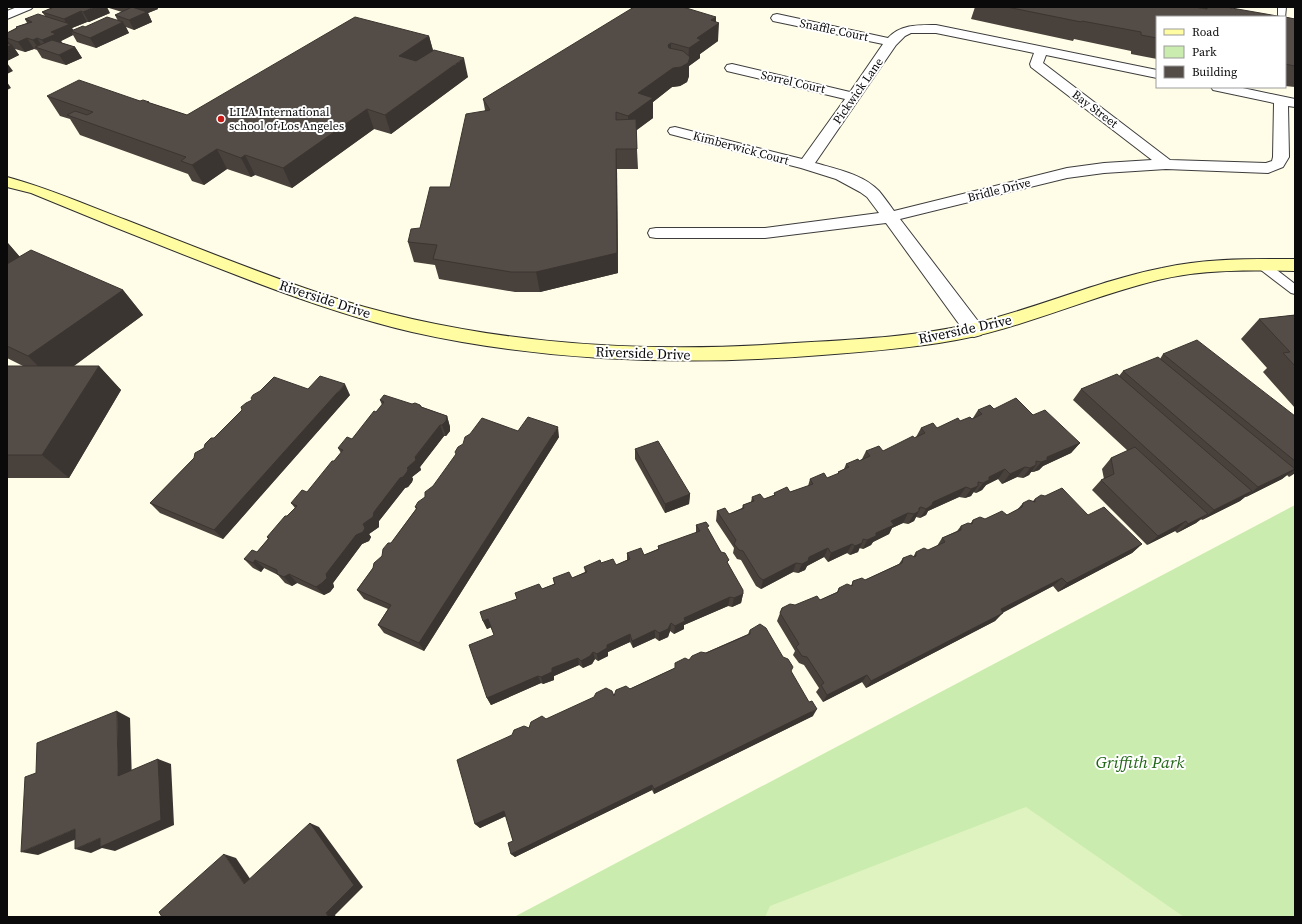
<svg xmlns="http://www.w3.org/2000/svg" width="1302" height="924" font-family="'Source Serif 4',serif">
  <style>
    .green { fill: #caecae }
    .pitch { fill: #def3c0 }
    .lines { fill: none; stroke-linecap: round; stroke-linejoin: round }
    .lane-casing { stroke: #3d3d3d; stroke-width: 2 }
    .street-casing { stroke: #3d3d3d; stroke-width: 2 }
    .secondary-casing { stroke: #2c2c2c; stroke-width: 2 }
    .lane { fill: #fff; fill-rule: evenodd }
    .street { fill: #fff; fill-rule: evenodd }
    .secondary { fill: #fffca2; fill-rule: evenodd }
    .wall { fill: #48413c }
    .shaded-wall { fill: #3b3531 }
    .building { fill: #544c46; stroke: #3b3531 }
    .poi-dot { fill: #c61b17; stroke: #fff; stroke-width: 1.5 }
    .labels { text-anchor: middle; stroke-width: 4; stroke-linejoin: round; paint-order: stroke }
    .far-street-label { font-size: 12px; fill: #0a0a0a; stroke: #fff }
    .far-poi-label { font-size: 12px; fill: #0a0a0a; stroke: #fff; text-anchor: start }
    .street-label { font-size: 14px; fill: #0a0a0a; stroke: #fff }
    .near-park-label { font-size: 17px; font-style: italic; fill: #216616; stroke: #fff }
  </style>
  <rect width="100%" height="100%" fill="#fffce7"/>
  <path class="green" d="M1295 505V917H514Z"/>
  <path class="pitch" d="M1026 807 1184 917H765L770 906Z"/>
  <g class="lines">
    <defs>
      <g id="lane">
        <path d="M1278 7H1286L1285 18 1278 17Z"/>
        <path d="M1261 260 1265 261 1295 284V294L1291 293 1257 267 1255 264 1257 261Z"/>
      </g>
      <g id="street">
        <path d="M17 7H33L31 9 7 19V11Z"/>
        <path d="M777 14 888 38C901 24 919 25 936 25L1157 70V78L1046 55 1043 63 1170 160 1266 163 1272 161 1273 157 1274 103 1213 90 1211 87H1238L1295 99V107L1288 106 1289 157 1283 167 1268 173 1166 169 1104 173 1067 178 900 219 981 325 984 330 981 335 974 337 967 335 886 223 765 238H656L650 237 648 233 650 229 656 228H765L879 213 867 197 860 192 836 179 801 168 670 134 668 131 670 128 675 127 802 159 845 99 727 71 725 68 727 65 732 64 850 92 883 44 773 21 771 18 773 15ZM911 33H936L1034 53 1030 64 1031 67 1152 160 1104 163 1067 168 894 211C889 204 884 197 879 191 863 174 836 169 815 163L896 45 905 36Z"/>
      </g>
      <path id="secondary" d="M7 177C48 188 86 205 126 220 190 245 254 271 319 293 465 342 626 354 779 344 843 340 909 338 971 324 1036 309 1097 281 1162 268 1206 258 1251 259 1295 259V271C1249 270 1203 269 1158 280 1084 298 1015 332 939 343 900 349 861 352 822 355 685 366 546 362 412 332 348 317 287 295 226 271 161 246 96 220 31 193L7 187Z"/>
    </defs>
    <use href="#lane" class="lane-casing"/>
    <use href="#street" class="street-casing"/>
    <use href="#secondary" class="secondary-casing"/>
    <use href="#lane" class="lane"/>
    <use href="#street" class="street"/>
    <use href="#secondary" class="secondary"/>
  </g>
  <g class="wall">
    <path d="M54 7 110 13 89 22H87L72 28 73 30 118 21 115 15 122 12 109 8 108 7H157L158 9 148 13 152 22 134 30 126 27 129 33 96 48 77 42 73 35 61 41 62 43 75 47 82 58 66 65 42 58 37 50 34 49 25 52 15 49 19 55 7 61V33L16 28V27L27 23 25 19 45 16 42 12Z"/>
    <path d="M975 7H1194L1204 9 1206 7H1226L1157 17V59L1131 54V51L1074 39 1073 41 971 19Z"/>
    <path d="M716 17V22L718 41 700 54V58L689 66V76L687 82 680 86 672 87 653 102V118L636 130 638 169H617L618 273 540 292H515L439 279 435 265 414 262 408 242 420 228 450 187 485 110 483 99Z"/>
    <path d="M1285 17 1295 19V87L1285 86Z"/>
    <path d="M429 36 433 50 468 77 391 134 374 129 292 188 255 175 251 177 227 169 204 185 192 181 188 174 80 135 70 119 60 116 47 96 140 101 150 103 187 115Z"/>
    <path d="M7 242 20 257 123 290 143 315 74 366H99L121 390 69 478H7V366H23L7 358Z"/>
    <path d="M1295 315V408L1263 372 1267 368 1241 339 1259 319Z"/>
    <path d="M1163 354 1295 416V473L1289 477 1287 475 1282 479 1246 497H1245L1240 501 1202 520 1201 519 1196 523 1177 533 1175 531 1147 545 1092 490 1101 480 1104 479 1102 469 1111 458 1128 451 1073 400 1081 389 1119 376 1123 371 1160 359Z"/>
    <path d="M308 389 350 395 223 539 160 513 150 503 214 438Z"/>
    <path d="M380 400 420 405 422 407 447 416 450 427V431L446 436H444L420 467 421 470 412 477 413 479 412 482 408 487 405 488 379 521V527L369 534 371 537 369 541 362 544 333 583 334 587 330 592 324 595 297 583 292 586 285 583 278 575 264 568 261 572 253 568 244 559 257 552 268 539 267 537 287 516 295 508 291 503 307 492 341 453 338 448 352 439 382 405Z"/>
    <path d="M994 409 1033 415 1080 443 1071 453 1043 466 1039 470 1033 472H1031L1029 475 1023 478 1017 477 1002 484 998 479 986 485 982 490 976 493 973 492 971 496 965 498 959 497 928 511 926 515 920 518 916 517 914 521 908 524 903 523 892 528 889 534 873 542 871 545 863 549 859 548 858 552 850 555 847 553 828 562 824 557 807 566 805 570 798 573 793 572 761 589 756 586 741 560 737 559 733 553 734 548 716 521 717 511 729 514 742 508 743 505 751 502 752 497 764 499 774 495V493L790 492 808 486 810 479 827 478 838 474V472L844 469 846 464 859 461 862 459 866 451H883L914 438 916 437 921 428H937L960 421 972 419 973 418 978 410Z"/>
    <path d="M518 431 559 437 424 651 384 633 378 625 388 609 364 599 357 590 416 509 415 507Z"/>
    <path d="M635 449 690 494 689 504 665 513 635 459Z"/>
    <path d="M1035 499 1088 515 1142 544 1132 553 1058 592 1053 586 1003 612 995 621 866 688 862 682 823 702 816 692 819 688 804 665 799 663 793 655 795 651 777 621 782 608 820 600 837 592 839 588 851 586 853 581 865 580 899 564 903 558 913 557 916 552 928 550 937 546 942 538 957 531 961 526 970 524 973 520 985 519 1007 515 1017 510 1023 503 1033 501Z"/>
    <path d="M696 525 708 530 729 565 743 594 741 603 732 607 728 606 684 625V629L674 634 670 631 668 637 659 641 655 638 633 648 630 642 608 652V656L598 661 595 659 592 664 583 668 579 665 554 676V680L543 684 541 683 491 705 487 698 494 635 491 627 487 629 483 621 517 599 554 584 553 578H572L585 572 584 567 601 563 616 565 627 560V553L644 555 658 549V546L696 533Z"/>
    <path d="M750 630 791 671 813 716 654 794 652 790 515 857 511 854 513 841 506 816 480 828 475 824 529 728 546 719 614 696 675 668 689 660 748 634Z"/>
  </g>
  <g class="shaded-wall">
    <path d="M94 7H107L110 13 89 22 83 12Z"/>
    <path d="M134 7H157L158 9 148 13 152 22 134 30 129 20 138 15Z"/>
    <path d="M81 11 87 22 72 28 75 33 71 31 73 35 61 41 63 44 49 50 42 40 51 32 67 25 64 19Z"/>
    <path d="M716 17 715 25 719 23 718 41 700 54V58L689 66V76L687 82 680 86 672 87 653 102V118L629 136 628 116 638 93 673 68 688 61 689 48 711 20Z"/>
    <path d="M123 22 129 33 96 48 90 38Z"/>
    <path d="M429 36 434 55 404 75 399 56Z"/>
    <path d="M27 38 34 49 25 52 18 42Z"/>
    <path d="M37 38 44 49 38 48 33 40Z"/>
    <path d="M7 40 11 45H12L19 55 7 61Z"/>
    <path d="M671 43V62L668 45Z"/>
    <path d="M75 47 82 58 66 65 59 55Z"/>
    <path d="M464 58 468 77 391 134 385 115Z"/>
    <path d="M7 63 13 71 7 74Z"/>
    <path d="M7 82 11 88 7 90Z"/>
    <path d="M367 109 374 129 292 188 283 168Z"/>
    <path d="M217 149 227 169 204 185 192 165Z"/>
    <path d="M616 149 617 169 618 273 540 292 536 272Z"/>
    <path d="M245 155 255 175 251 177 241 158Z"/>
    <path d="M7 242 25 263 7 276Z"/>
    <path d="M123 290 143 315 53 381 28 356Z"/>
    <path d="M99 366 121 390 69 478 42 455Z"/>
    <path d="M345 384 350 395 223 539 214 530Z"/>
    <path d="M447 416 450 427V431L446 436 442 425Z"/>
    <path d="M440 425 444 436 420 467 421 470 412 477 413 479 412 482 408 487 405 488 379 521V527L369 534 371 537 369 541 362 544 333 583 334 587 330 592 324 595 316 587Z"/>
    <path d="M558 427 559 437 424 651 419 643Z"/>
    <path d="M1080 443 1071 453 1043 466 1039 470 1033 472 1041 462 1047 457Z"/>
    <path d="M1036 465 1029 475 1023 478 1030 468Z"/>
    <path d="M1025 467 1017 477 1002 484 1010 474Z"/>
    <path d="M1005 469 998 479 986 485 982 490 976 493 983 483 989 477Z"/>
    <path d="M1295 469 1282 479 1246 497 1258 487Z"/>
    <path d="M1295 472V473L1289 477Z"/>
    <path d="M978 486 971 496 965 498 971 489Z"/>
    <path d="M966 487 959 497 928 511 926 515 920 518 926 509 933 502Z"/>
    <path d="M1252 491 1240 501 1202 520 1214 510Z"/>
    <path d="M690 494 689 504 665 513V504Z"/>
    <path d="M921 507 918 512 919 511 914 521 908 524 914 514 919 508Z"/>
    <path d="M908 513 903 523 892 528 889 534 873 542 871 545 863 549 867 540 891 521Z"/>
    <path d="M1208 514 1196 523 1177 533 1188 524Z"/>
    <path d="M1186 521 1175 531 1147 545 1158 536Z"/>
    <path d="M862 543 858 552 850 555 855 546Z"/>
    <path d="M852 544 847 553 828 562 831 553Z"/>
    <path d="M1142 544 1132 553 1058 592 1067 583Z"/>
    <path d="M828 548 824 557 807 566 805 570 798 573 802 564 809 557Z"/>
    <path d="M255 560 264 568 261 572 253 563Z"/>
    <path d="M796 563 793 572 761 589 763 580Z"/>
    <path d="M289 574 297 583 292 586 284 577Z"/>
    <path d="M1062 578 1053 586 993 618 1001 609Z"/>
    <path d="M743 594 741 603 732 607 734 598Z"/>
    <path d="M730 597 728 606 684 625V629L674 634 675 626 684 618Z"/>
    <path d="M1003 613 995 621 866 688 871 681Z"/>
    <path d="M488 619 492 627 487 629 483 621Z"/>
    <path d="M671 623 670 631 668 637 659 641V633Z"/>
    <path d="M655 630V638L633 648 632 641Z"/>
    <path d="M630 634V642L608 652V656L598 661 597 654 607 645Z"/>
    <path d="M593 652 595 659 592 664 583 668 581 661Z"/>
    <path d="M578 658 579 665 554 676V680L543 684 541 677 552 668Z"/>
    <path d="M867 675 862 682 823 702 827 695Z"/>
    <path d="M538 676 541 683 491 705 487 698Z"/>
    <path d="M817 709 813 716 654 794V789Z"/>
    <path d="M117 711 130 718 132 781 118 776Z"/>
    <path d="M158 759 171 764 174 825 115 851 102 848 91 853 75 849 100 838Z"/>
    <path d="M652 785V790L515 857 511 854Z"/>
    <path d="M504 811 508 815 480 828 475 824Z"/>
    <path d="M310 823 319 827 363 887 335 915 336 917H328L326 913Z"/>
    <path d="M75 829 91 833 38 855 21 852Z"/>
    <path d="M224 854 236 858 255 886 244 884Z"/>
  </g>
  <g class="building">
    <path d="M54 7H94L83 12 81 11 64 19 42 12Z"/>
    <path d="M132 7 147 12 129 20 115 15Z"/>
    <path d="M634 7H683L716 17 711 20 719 23 697 38 701 40 689 48 671 43 668 45 669 48 683 51 690 57 688 63 681 67 673 68 638 93 653 98 628 116 616 112V120L636 119 637 149H616L617 253 536 272H511L433 259 437 245 408 242 411 229 420 228 430 187H450L466 114 490 110 483 99Z"/>
    <path d="M1007 7H1194L1207 9V7H1226L1283 17H1157V38L1141 35V32L1082 21 1081 22Z"/>
    <path d="M38 14 70 24 51 32 56 34 42 40 37 38 33 40 27 38 18 42 7 38V33L17 28 16 27 32 22 25 19Z"/>
    <path d="M107 17 123 22 90 38 71 31 83 26 85 27Z"/>
    <path d="M355 17 429 36 399 56 416 61 434 50 464 58 385 115 367 109 283 168 245 155 241 158 217 149 192 165 181 161 186 157 67 115 75 111 87 115 93 112 47 96 79 80 140 101 143 100 149 102H147L187 115Z"/>
    <path d="M1285 17 1295 19V66L1285 64Z"/>
    <path d="M52 40 75 47 59 55 35 47Z"/>
    <path d="M7 43 12 45 7 47Z"/>
    <path d="M31 250 123 290 28 356 7 346V264Z"/>
    <path d="M1295 315V366L1283 353 1290 352 1259 319Z"/>
    <path d="M1197 340 1295 416V461L1163 354Z"/>
    <path d="M1158 357 1295 469 1258 487 1123 371Z"/>
    <path d="M7 366H99L42 455H7Z"/>
    <path d="M1117 374 1252 491 1214 510 1081 389Z"/>
    <path d="M320 376 345 384 214 530 150 503 194 458 195 453 204 448 205 444 211 438H214L242 410 241 407 246 403 252 400 251 398 253 395 260 391 274 377 308 389Z"/>
    <path d="M384 395 412 404 415 403 420 405 421 407 447 416 446 421 442 425H440L415 457 416 460 407 468 408 469 407 472 403 477 400 478 374 512 373 517 363 524 365 528 363 532 356 535 326 574 327 578 322 583 316 587 289 574 284 577 277 574V570L255 560 253 563 244 559 252 550 257 552 269 538 267 537 285 516H287L297 506 291 503 302 490 307 492 332 461H334L343 450 338 448 347 437 352 439 374 411 376 412 384 402 380 400Z"/>
    <path d="M1016 398 1033 415 1045 410 1080 443 1047 457V460L1041 462 1036 461V465L1030 468 1025 467 1010 474 1005 469 989 477V480L983 483 978 482V486L971 489 966 487 933 502 932 505 926 509 921 507 919 508V511L914 514 908 513 891 521 894 525 876 533V536L867 540 863 539 862 543 855 546 852 544 831 553 828 548 809 557 808 561 802 564 796 563 763 580 759 577 743 551 739 550 734 544 736 540 717 511 725 508 729 514 744 508 743 505 754 501 752 497 760 494 764 499 775 495 774 493 787 487 790 492 813 484 810 479 824 473 827 478 839 473 838 472 849 467 846 464 858 459 859 461 870 456 866 451 879 446 883 451 913 436 914 438 925 433 921 428 933 423 937 428 958 418 960 421 970 417 972 419 982 414 978 410 990 405 994 409Z"/>
    <path d="M528 417 558 427 419 643 378 625 391 605 357 590 373 568 374 563 382 556 383 549 388 543H391L417 508 415 507 418 502 425 497V492L433 486 456 454 455 452 458 447 463 444 465 437 470 434 482 418 518 431Z"/>
    <path d="M658 441 690 494 665 504 635 449Z"/>
    <path d="M1135 447 1208 514 1188 524 1186 521 1158 536 1101 480 1114 474 1111 458Z"/>
    <path d="M1062 488 1088 515 1104 507 1142 544 1067 583 1062 578 1001 609 1003 613 871 681 867 675 827 695 821 685 824 683 807 657 802 656 796 647 799 644 780 613 782 608 790 604 795 605 817 596 820 600 838 592 839 588 847 584 852 586 853 581 862 578 865 580 902 563 903 558 911 555 914 557 916 556V552L924 548 928 550 945 542 942 538 961 530V526L968 523 972 524 973 520 980 517 985 519 1002 511 1007 515 1022 507 1023 503 1029 500 1035 502V499L1041 495 1045 496Z"/>
    <path d="M706 522 709 526 707 527 721 552 725 553 729 560 727 562 743 590V594L734 598 730 597 684 618 685 621 675 626 671 623 668 629 659 633 655 630 632 641 630 634 607 645V648L597 654 593 652 590 656 581 661 578 658 552 668V672L541 677 538 676 487 698 469 645 494 635 488 619 483 621 480 612 517 599 515 593 539 584 542 589 555 584 553 578 569 572 572 578 587 572 584 567 600 560 601 563 613 559 616 565 630 559 627 553 641 548 644 555 659 549 658 546 700 531 696 525Z"/>
    <path d="M760 624 766 628 783 657 788 659 793 667 791 671 809 702 812 701 817 709 654 789 652 785 511 854 508 843 513 841 504 811 475 824 457 760 512 735 514 730 524 726 529 728 531 722 542 716 546 719 594 697 596 693 606 688 612 691 614 696 616 690 626 686 630 689 675 668V663L685 658 689 660 692 656 701 652 706 653 750 634V630Z"/>
    <path d="M117 711 118 776 158 759 161 820 100 847V838L75 849V829L21 852 25 777 36 773 37 743Z"/>
    <path d="M310 823 354 885 326 913 328 917H162L159 912 224 854 244 884Z"/>
  </g>
  <circle class="poi-dot" cx="221" cy="119" r="4"/>
  <g class="labels">
    <g class="far-street-label">
      <text transform="translate(834 30) rotate(12)" y="4">Snaffle Court</text>
      <text transform="translate(793 82) rotate(13)" y="4">Sorrel Court</text>
      <text transform="translate(858 91) rotate(-55)" y="4">Pickwick Lane</text>
      <text transform="translate(1095 109) rotate(37)" y="4">Bay Street</text>
      <text transform="translate(741 148) rotate(15)" y="4">Kimberwick Court</text>
      <text transform="translate(999 190) rotate(-14)" y="4">Bridle Drive</text>
    </g>
    <g class="far-poi-label">
      <text x="229" y="116">LILA International<tspan x="229" dy="14">school of Los Angeles</tspan></text>
    </g>
    <g class="street-label">
      <text transform="translate(325 299) rotate(18)" y="5">Riverside Drive</text>
      <text transform="translate(965 329) rotate(-12)" y="5">Riverside Drive</text>
      <text transform="translate(643 353) rotate(2)" y="5">Riverside Drive</text>
    </g>
    <g class="near-park-label">
      <text x="1140" y="768">Griffith Park</text>
    </g>
  </g>
  <rect width="1302" height="924" fill="none" stroke="#0a0a0a" stroke-width="16"/>
  <rect x="1156" y="16" width="130" height="72" fill="#ffffff" stroke="#9d9d9d"/>
  <rect x="1164" y="29" width="20" height="6" fill="#fffca2" stroke="#9d9d9d"/>
  <text x="1192" y="36" font-size="12" fill="#0a0a0a">Road</text>
  <rect x="1164" y="46" width="20" height="12" fill="#caecae" stroke="#9d9d9d"/>
  <text x="1192" y="56" font-size="12" fill="#0a0a0a">Park</text>
  <rect x="1164" y="66" width="20" height="12" fill="#544c46" stroke="#9d9d9d"/>
  <text x="1192" y="76" font-size="12" fill="#0a0a0a">Building</text>
</svg>
